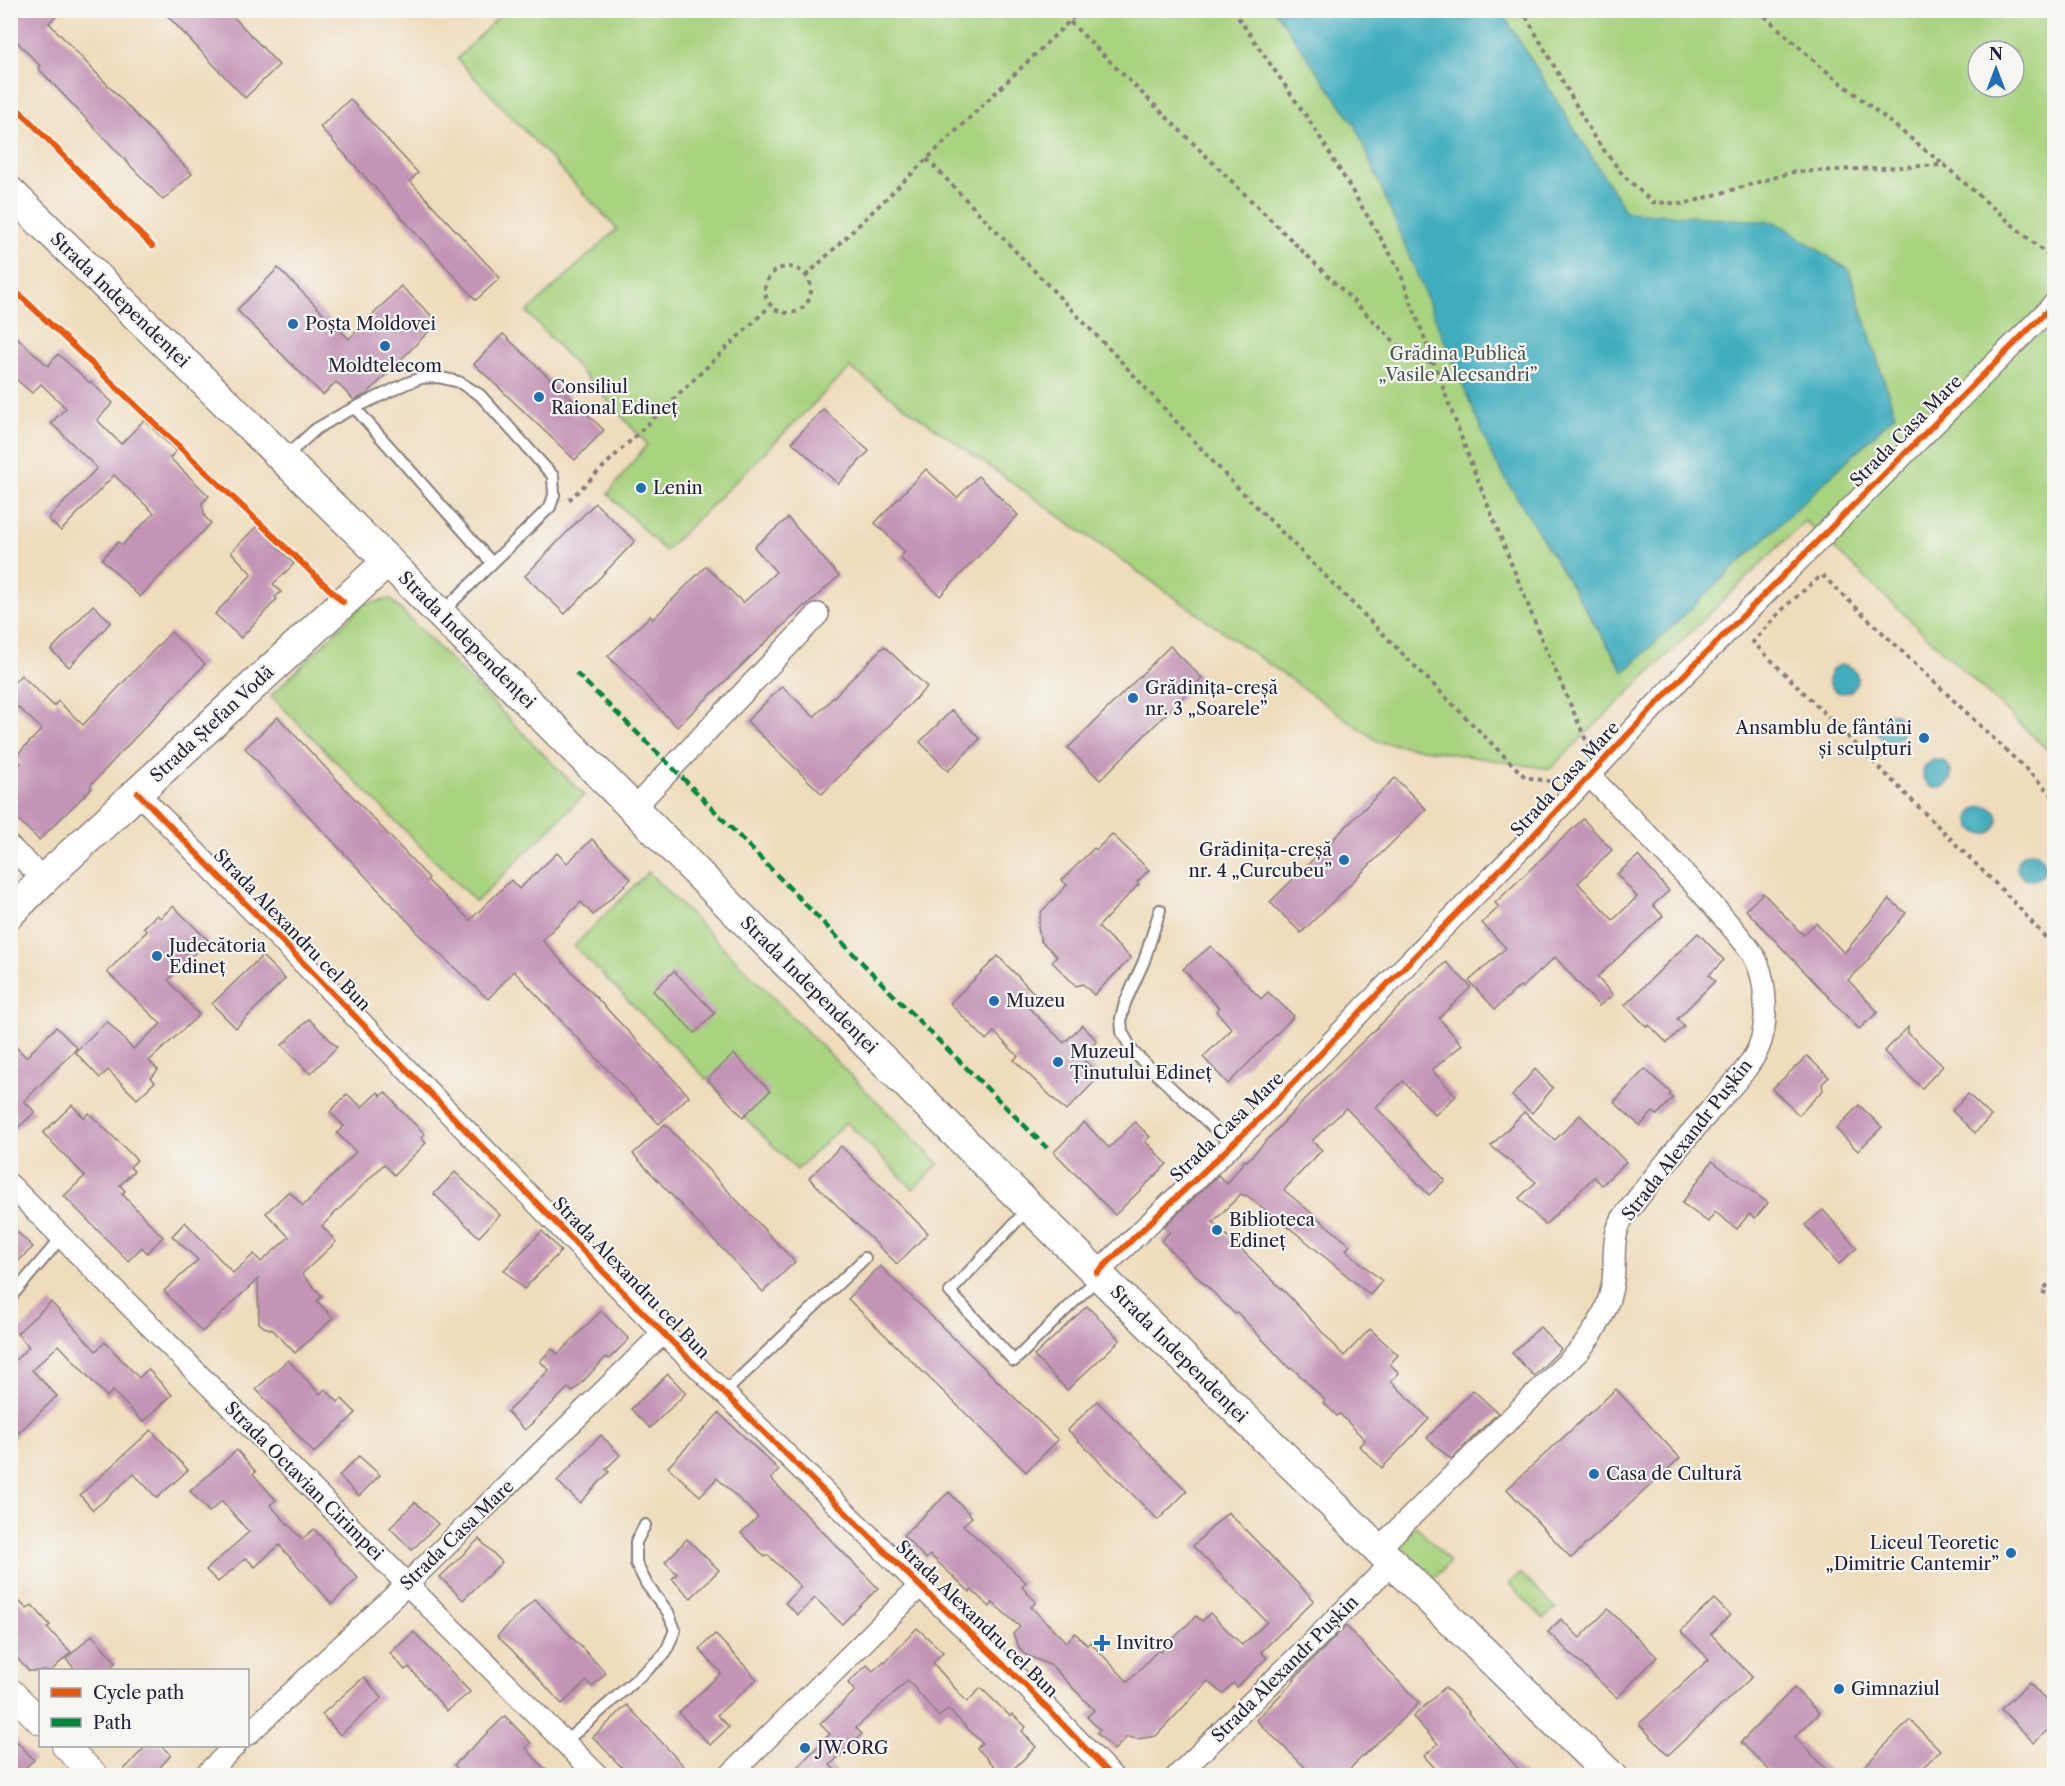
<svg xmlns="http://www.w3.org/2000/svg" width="2065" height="1786" font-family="'Libre Caslon Text',serif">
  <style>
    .green { fill: #a8d37f; stroke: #657a5d; stroke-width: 1.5; fill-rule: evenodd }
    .water { fill: #40adbe; stroke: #31687c; stroke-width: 1.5 }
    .building { fill: #c394b6 }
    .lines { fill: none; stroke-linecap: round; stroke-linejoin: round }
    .service-casing { stroke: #887f7b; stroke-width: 14 }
    .minor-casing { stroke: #887f7b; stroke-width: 24 }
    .tertiary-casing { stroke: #887f7b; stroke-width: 28 }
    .secondary-casing { stroke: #887f7b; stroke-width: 33 }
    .path { stroke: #887f7b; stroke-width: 4; stroke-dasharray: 4.5 4.5; stroke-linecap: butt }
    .service { stroke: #fff; stroke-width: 10 }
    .minor { stroke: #fff; stroke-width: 21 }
    .tertiary { stroke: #fff; stroke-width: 26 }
    .secondary { stroke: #fff; stroke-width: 30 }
    .quiet { stroke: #00873e; stroke-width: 4.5; stroke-dasharray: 9 4.5; stroke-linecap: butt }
    .cycleway-casing { stroke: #f6f6f2; stroke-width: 10 }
    .cycleway { stroke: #e8590c; stroke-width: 6 }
    .poi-dot { fill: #1f6fb2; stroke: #f6f6f2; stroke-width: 2 }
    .labels { text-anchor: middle; stroke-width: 4.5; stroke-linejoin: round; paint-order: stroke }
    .street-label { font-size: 18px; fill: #22223b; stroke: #f6f6f2 }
    .poi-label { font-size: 18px; fill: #22223b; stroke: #f6f6f2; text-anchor: start }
    .park-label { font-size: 18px; fill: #4a574f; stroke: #f6f6f2 }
  </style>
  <rect width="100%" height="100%" fill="#f6f6f2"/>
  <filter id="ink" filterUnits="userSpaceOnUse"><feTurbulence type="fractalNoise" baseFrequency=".0167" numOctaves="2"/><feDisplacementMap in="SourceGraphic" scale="12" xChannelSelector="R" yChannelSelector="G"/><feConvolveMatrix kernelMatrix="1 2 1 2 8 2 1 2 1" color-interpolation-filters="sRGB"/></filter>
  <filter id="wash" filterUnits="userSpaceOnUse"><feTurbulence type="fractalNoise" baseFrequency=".008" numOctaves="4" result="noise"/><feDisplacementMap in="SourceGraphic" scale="24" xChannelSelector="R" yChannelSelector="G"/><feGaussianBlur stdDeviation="1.35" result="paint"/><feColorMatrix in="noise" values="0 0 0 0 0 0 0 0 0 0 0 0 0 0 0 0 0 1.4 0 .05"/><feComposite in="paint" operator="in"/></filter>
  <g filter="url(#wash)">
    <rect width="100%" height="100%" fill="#efdcbb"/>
    <g class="green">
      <path d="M505 10 2054 11V756L1805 521 1550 769 1379 742 850 368 665 551 608 494 647 444 527 312 617 229 457 59ZM1978 51H2014V87H1978Z"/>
      <path d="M390 599 584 795 476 902 271 696 364 604Z"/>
      <path d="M648 872 939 1164 913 1189 846 1122 797 1170 574 946Z"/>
      <path d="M1416 1526 1450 1562 1433 1579 1398 1543Z"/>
      <path d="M1520 1573 1556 1608 1544 1619 1509 1584Z"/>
    </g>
    <g class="water">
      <path d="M1275 11H1501L1626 212 1776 222 1849 270 1895 415 1624 672 1493 458 1355 125Z"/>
      <circle cx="1843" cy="679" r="14"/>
      <circle cx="1890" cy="727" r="14"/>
      <circle cx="1937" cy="774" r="14"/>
      <circle cx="1984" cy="820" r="14"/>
      <circle cx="2031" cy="866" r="14"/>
    </g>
    <g id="blocks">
      <g class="building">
        <path d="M10 10H62L49 23 192 174 163 200 38 68 40 66 10 34Z"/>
        <path d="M162 10H227L279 65 245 98Z"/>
        <path d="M350 99 418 173 410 181 500 278 476 300 320 127Z"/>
        <path d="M278 268 349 339 401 286 438 322 367 394 354 400 336 382 323 395 237 310Z"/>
        <path d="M10 331 48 366 58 354 90 383 91 382 113 403 97 420 121 444 144 420 176 451 170 458 209 496 202 503 205 517 211 523 140 597 102 559 118 542 122 545 154 513 114 475 61 531 48 519 97 468 51 423 66 408 41 384 32 393 10 374Z"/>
        <path d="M503 334 604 430 575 460 474 364Z"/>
        <path d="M823 409 869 451 838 484 792 442Z"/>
        <path d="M926 469 957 498 978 476 1018 515 940 596 900 558 905 552 875 523Z"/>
        <path d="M595 503 635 541 565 614 525 576Z"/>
        <path d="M788 518 839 576 806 606 805 605 677 727 608 656 650 616 653 619 706 566 743 603 776 572 754 547Z"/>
        <path d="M257 526 294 564 273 584 281 592 275 597 277 599 241 638 215 614 252 574 231 552Z"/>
        <path d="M93 605 111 622 69 667 51 650Z"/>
        <path d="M171 632 205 664 128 745 90 786 92 788 39 840 10 812V773L21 763 15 757 42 729 10 700V687L21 675 54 706 58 701 83 725Z"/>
        <path d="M884 646 927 687 822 794 747 721 782 686 814 717Z"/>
        <path d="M1170 646 1202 678 1100 780 1068 748Z"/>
        <path d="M952 710 980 739 948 771 920 742Z"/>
        <path d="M278 717 429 878 427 880 470 920 511 880 519 889 557 853 567 863 592 839 631 879 593 915 581 902 542 940 689 1096 659 1124 514 971 488 999 416 932 417 931 245 748Z"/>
        <path d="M1395 778 1426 809 1301 933 1270 902Z"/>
        <path d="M1583 819 1612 850 1578 883 1613 920 1637 897 1617 874 1638 856 1669 891 1653 905 1663 916 1597 977 1613 995 1599 1006 1555 957 1522 988 1520 986 1495 1009 1469 981 1506 948 1482 923 1499 907 1495 903Z"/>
        <path d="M1112 834 1149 870 1137 882 1139 884 1098 927 1131 958 1094 995 1083 984 1076 986 1052 962 1057 956 1041 941 1038 927 1041 912 1067 885 1062 880 1094 848 1096 850Z"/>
        <path d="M1763 893 1803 935 1816 923 1844 953 1889 899 1906 913 1861 968 1848 980 1878 1012 1859 1029 1746 910Z"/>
        <path d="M173 906 208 940 168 980 199 1015 149 1061 158 1070 151 1078 155 1082 137 1099 108 1070 100 1078 75 1052 107 1021 133 1049 161 1024 107 972 147 931 143 928 157 915 161 918Z"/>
        <path d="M1698 933 1724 960 1709 975 1715 981 1677 1019 1684 1026 1667 1043 1649 1025 1647 1027 1625 1005Z"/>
        <path d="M1211 946 1261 999 1268 992 1294 1016 1228 1084 1203 1057 1232 1029 1216 1011 1219 1008 1183 969Z"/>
        <path d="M262 956 285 979 236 1028 212 1004Z"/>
        <path d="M998 956 1034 993 1024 1003 1064 1043 1082 1025 1097 1041 1081 1057 1100 1076 1066 1111 1014 1060 1018 1056 994 1032 986 1040 950 1003Z"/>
        <path d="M1446 962 1471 987 1439 1018 1462 1045 1432 1070 1456 1096 1435 1115 1403 1081 1376 1107 1445 1180 1429 1195 1346 1108 1312 1141 1322 1150 1284 1190 1350 1245 1346 1250 1382 1281 1370 1295 1301 1237 1246 1195 1245 1196 1241 1194 1213 1222 1290 1297 1344 1356 1370 1329 1398 1355 1390 1364 1399 1373 1391 1381 1429 1419 1382 1468 1359 1446 1365 1440 1340 1414 1337 1416 1323 1402 1325 1400 1292 1368 1290 1369 1237 1312 1235 1314 1161 1241 1170 1232 1164 1227 1218 1175 1227 1184 1245 1160 1247 1161 1337 1066Z"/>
        <path d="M674 971 715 1013 695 1033 653 991Z"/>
        <path d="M309 1019 337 1047 310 1074 282 1045Z"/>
        <path d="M56 1027 77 1048 24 1101 35 1112 10 1135V1041L26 1057Z"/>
        <path d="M1908 1027V1033L1943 1066 1922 1088 1884 1052Z"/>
        <path d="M734 1054 770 1091 743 1117 707 1079Z"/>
        <path d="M1807 1056 1829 1077 1822 1084 1823 1090 1799 1115 1772 1089Z"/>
        <path d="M1535 1069 1553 1088 1532 1113 1512 1096Z"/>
        <path d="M1645 1069 1671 1093 1669 1095 1673 1098 1657 1115 1653 1112 1640 1126 1614 1102Z"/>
        <path d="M378 1092 381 1096 385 1092 397 1105 396 1106 425 1134 421 1138 426 1143 394 1175 384 1164 322 1226 336 1242 302 1274 322 1296 317 1301 333 1318 295 1353 273 1330 264 1327 259 1323 258 1279 202 1332 164 1291 198 1260 172 1236 185 1222 233 1273 254 1254 261 1262 289 1237 266 1213 289 1191 303 1206 356 1152 337 1133 344 1126 330 1112 347 1094 362 1107Z"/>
        <path d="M1968 1094 1991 1116 1975 1133 1952 1111Z"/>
        <path d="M72 1105 84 1118 89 1113 137 1160 130 1167 134 1171 120 1185 125 1191 122 1194 163 1237 147 1253 142 1247 128 1261 64 1196 85 1176 43 1133Z"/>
        <path d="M1859 1105 1882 1127 1858 1151 1836 1129Z"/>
        <path d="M1524 1112 1555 1140 1580 1115 1626 1162 1602 1185 1594 1177 1545 1225 1519 1198 1536 1182 1491 1146Z"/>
        <path d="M1084 1122 1109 1148 1135 1122 1150 1137 1145 1141 1167 1164 1115 1215 1054 1152Z"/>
        <path d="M665 1124 795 1262 763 1292 633 1154Z"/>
        <path d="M841 1146 928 1233 897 1264 809 1178Z"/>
        <path d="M1712 1161 1768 1203 1755 1218 1749 1214 1737 1229 1715 1212 1708 1222 1682 1203Z"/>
        <path d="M455 1172 500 1215 479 1237 434 1194Z"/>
        <path d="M1823 1210 1857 1248 1839 1264 1805 1225Z"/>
        <path d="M10 1225 33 1247 10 1269Z"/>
        <path d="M542 1231 561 1251 524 1289 504 1270Z"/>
        <path d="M880 1266 1058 1440 1026 1472 848 1299Z"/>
        <path d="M51 1302 96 1351 105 1342 139 1378 148 1369 172 1395 143 1422 113 1391 107 1397 59 1345 32 1370 57 1396 10 1441V1365L29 1347 17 1333Z"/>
        <path d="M1087 1306 1120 1340 1067 1390 1034 1356Z"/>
        <path d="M601 1311 629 1339 609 1359 606 1357 573 1392 568 1388 525 1430 507 1412 549 1370 540 1361 552 1349 558 1354Z"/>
        <path d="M1540 1327 1561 1349 1534 1376 1512 1353Z"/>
        <path d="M288 1360 320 1394 325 1389 338 1402 342 1399 356 1413 314 1453 256 1389Z"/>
        <path d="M668 1374 686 1393 650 1428 631 1409Z"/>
        <path d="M1616 1389 1680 1458 1571 1558 1507 1489Z"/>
        <path d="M1473 1390 1498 1413 1451 1459 1427 1438Z"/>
        <path d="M1097 1401 1187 1491 1158 1520 1068 1430Z"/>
        <path d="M719 1413 779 1470 771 1479 878 1588 842 1624 815 1598 798 1615 785 1603 801 1587 768 1555 765 1557 741 1533 758 1517 717 1478 700 1496 668 1467Z"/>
        <path d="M151 1430 188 1470 157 1498 134 1474 93 1510 80 1495Z"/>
        <path d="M601 1435 620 1455 606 1469 609 1472 580 1503 557 1481Z"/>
        <path d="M237 1450 256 1472 253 1474 276 1500 270 1505 302 1539 314 1529 335 1552 334 1553 358 1578 332 1604 279 1545 255 1567 246 1558 218 1582 206 1570 249 1532 222 1501 209 1512 190 1491Z"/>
        <path d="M359 1456 380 1475 359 1496 339 1476Z"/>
        <path d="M949 1492 972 1517 963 1525 1026 1582 1022 1587 1036 1602 1031 1607 1066 1642 1075 1633 1087 1645 1090 1642 1128 1682 1158 1650 1160 1652 1196 1616 1202 1621 1210 1613 1242 1645 1267 1622 1193 1546 1228 1512 1314 1600 1261 1652 1267 1658 1237 1687 1233 1683 1223 1694 1208 1681 1156 1736 1137 1739 1127 1737 1114 1750 1097 1733 1100 1730 1087 1717 1094 1710 1052 1666 1024 1654 1020 1649 1013 1634 1020 1627 993 1603 990 1607 971 1590 970 1592 930 1555 926 1559 903 1535Z"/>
        <path d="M415 1502 438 1524 412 1550 390 1528Z"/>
        <path d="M479 1539 502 1562 463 1600 440 1577Z"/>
        <path d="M687 1539 719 1570 691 1598 672 1579 677 1574 665 1562Z"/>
        <path d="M10 1592 27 1609 32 1605 50 1625 47 1628 71 1652 51 1671H29L10 1651Z"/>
        <path d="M535 1599 606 1673 592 1687 587 1681 562 1704 511 1649 497 1636Z"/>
        <path d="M1714 1599 1730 1615 1711 1634 1752 1677 1668 1755 1639 1724 1709 1659 1681 1631Z"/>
        <path d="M1608 1609 1657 1657 1617 1698 1548 1632 1561 1619 1580 1638Z"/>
        <path d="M1346 1626 1419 1703 1342 1776H1314L1256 1720 1295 1680 1294 1679Z"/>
        <path d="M917 1628 943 1652 933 1663 967 1702 981 1688 1010 1716 1012 1714 1026 1727 1022 1731 1036 1747 1006 1776H1004L977 1748 982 1743 948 1709 939 1717 908 1680 856 1728 862 1734 830 1765 841 1776H789L830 1734 820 1724 855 1691 848 1683 867 1665 873 1671 884 1661 885 1662Z"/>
        <path d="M414 1632 470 1692 447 1711 409 1667 405 1670 390 1653Z"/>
        <path d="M715 1634 757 1679 717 1715 729 1727 710 1745 679 1713 721 1673 699 1649Z"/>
        <path d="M92 1635 116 1662 107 1671H77L66 1659Z"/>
        <path d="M364 1677 382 1698 340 1735 322 1714Z"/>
        <path d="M2029 1683 2055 1710V1723L2034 1743 2001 1709Z"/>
        <path d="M1445 1687 1469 1712 1468 1713 1525 1776H1442L1424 1756 1438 1744 1413 1717Z"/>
        <path d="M1794 1688 1819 1713 1795 1737 1833 1776H1775L1741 1742Z"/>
        <path d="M627 1705 693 1776H630L593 1737Z"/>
        <path d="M505 1716 531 1743 526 1748 551 1776H464L454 1765Z"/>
        <path d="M1910 1720 1940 1750 1915 1776H1855Z"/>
        <path d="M10 1734 34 1760 16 1776H10Z"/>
        <path d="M146 1746H161L171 1755 152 1776H118Z"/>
      </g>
    </g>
  </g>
  <g filter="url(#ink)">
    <use href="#blocks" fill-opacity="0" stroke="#887f7b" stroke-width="1.5"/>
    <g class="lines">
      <defs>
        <g id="service">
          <path d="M355 408 492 563"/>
          <path d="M285 457 316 429 342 414 405 384 421 378 438 377 459 382 480 395 553 476 554 495 550 507 441 613"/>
          <path d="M1160 910 1144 961 1125 1003 1121 1018 1122 1032 1133 1052 1232 1145"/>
          <path d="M1028 1209 950 1292 1014 1361 1100 1276"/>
          <path d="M10 1298 62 1237"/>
          <path d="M724 1393 865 1258"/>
          <path d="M565 1742 665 1654 675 1630 668 1612 647 1585 636 1563V1542L645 1525"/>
        </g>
        <g id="minor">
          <path d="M138 793 663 1333 920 1586 1027 1687 1112 1776"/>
          <path d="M634 808 818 614"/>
          <path d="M10 847 44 879"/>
          <path d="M10 1185 598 1776"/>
          <path d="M1097 1273 1260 1118 1365 1007 1527 842 1684 675 2054 304"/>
          <path d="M1378 1549 1580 1350C1597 1328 1609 1309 1613 1281 1616 1260 1610 1234 1625 1215 1651 1180 1679 1146 1708 1113 1725 1092 1746 1074 1758 1049 1769 1025 1767 979 1754 956 1743 939 1728 923 1714 907 1675 861 1631 819 1589 775"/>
          <path d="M248 1734 407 1584 663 1333"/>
          <path d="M204 1776 235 1746"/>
          <path d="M729 1776 920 1586"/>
          <path d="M1177 1776 1392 1563"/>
        </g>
        <g id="tertiary">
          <path d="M10 1691 40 1721"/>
          <path d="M65 1746 96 1776"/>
        </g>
        <g id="secondary">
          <path d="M10 192 388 561 1000 1178 1378 1549 1611 1776"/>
          <path d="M10 913 44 879 388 561"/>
        </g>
      </defs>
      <use href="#service" class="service-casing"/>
      <use href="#minor" class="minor-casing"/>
      <use href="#tertiary" class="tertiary-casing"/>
      <use href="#secondary" class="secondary-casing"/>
      <g class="path">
        <path d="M1233 10 1315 129 1398 267 1471 463 1542 640 1589 747"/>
        <path d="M1520 10 1527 18 1594 137 1623 175 1652 202 1684 204 1793 172 1944 165 2054 261"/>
        <path d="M1758 10 1820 66 1944 165"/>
        <path d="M1070 22 1408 355 1434 363"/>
        <path d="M927 159 1117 357 1230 480 1525 777 1554 782"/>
        <circle cx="788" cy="290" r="23"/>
        <path d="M806 276 1081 10"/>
        <path d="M569 500 770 306"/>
        <path d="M1788 604 1822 575 2054 796"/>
        <path d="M1785 607 1753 642 2012 900 2054 947"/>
        <path d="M2054 1278 2042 1291 2054 1298"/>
      </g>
      <use href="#service" class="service"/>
      <use href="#minor" class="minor"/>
      <use href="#tertiary" class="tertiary"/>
      <use href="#secondary" class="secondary"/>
      <path class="quiet" d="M576 673 672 767 907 1009 1047 1148"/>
      <defs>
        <g id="cycleway">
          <path d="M10 101 152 246"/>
          <path d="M10 286 343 602"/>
          <path d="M138 793 663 1333 920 1586 1027 1687 1112 1776"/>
          <path d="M1097 1273 1260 1118 1365 1007 1527 842 1684 675 2054 304"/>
        </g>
      </defs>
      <use href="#cycleway" class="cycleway-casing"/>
      <use href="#cycleway" class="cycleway"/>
    </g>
  </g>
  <g class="poi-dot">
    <circle cx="293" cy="324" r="6"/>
    <circle cx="385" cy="346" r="6"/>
    <circle cx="539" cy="397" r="6"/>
    <circle cx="641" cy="488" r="6"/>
    <circle cx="1133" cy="698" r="6"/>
    <circle cx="1924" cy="738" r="6"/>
    <circle cx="1344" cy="860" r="6"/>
    <circle cx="157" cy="956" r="6"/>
    <circle cx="994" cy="1001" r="6"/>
    <circle cx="1058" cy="1062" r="6"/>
    <circle cx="1217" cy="1230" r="6"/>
    <circle cx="1594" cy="1474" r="6"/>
    <circle cx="2011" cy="1553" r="6"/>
    <path d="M1099 1634h6v6h6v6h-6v6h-6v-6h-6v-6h6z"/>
    <circle cx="1839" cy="1689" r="6"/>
    <circle cx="805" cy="1748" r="6"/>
  </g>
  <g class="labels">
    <g class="street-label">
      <text transform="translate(120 300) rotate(44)" y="6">Strada Independenței</text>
      <text transform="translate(1906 431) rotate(-45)" y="6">Strada Casa Mare</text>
      <text transform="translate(467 640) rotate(45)" y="6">Strada Independenței</text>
      <text transform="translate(212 724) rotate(-43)" y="6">Strada Ștefan Vodă</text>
      <text transform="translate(1565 779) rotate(-47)" y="6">Strada Casa Mare</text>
      <text transform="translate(292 930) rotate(46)" y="6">Strada Alexandru cel Bun</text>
      <text transform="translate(809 985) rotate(45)" y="6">Strada Independenței</text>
      <text transform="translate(1227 1127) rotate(-44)" y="6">Strada Casa Mare</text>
      <text transform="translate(1687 1140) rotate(-52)" y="6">Strada Alexandr Pușkin</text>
      <text transform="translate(631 1278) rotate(46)" y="6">Strada Alexandru cel Bun</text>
      <text transform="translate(1179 1354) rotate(45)" y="6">Strada Independenței</text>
      <text transform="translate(304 1481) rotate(45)" y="6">Strada Octavian Cirimpei</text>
      <text transform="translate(457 1535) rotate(-44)" y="6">Strada Casa Mare</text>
      <text transform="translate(977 1619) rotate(44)" y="6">Strada Alexandru cel Bun</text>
      <text transform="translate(1285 1669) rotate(-45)" y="6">Strada Alexandr Pușkin</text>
    </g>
    <g class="poi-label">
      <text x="305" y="330">Poșta Moldovei</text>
      <text x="385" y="372" text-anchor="middle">Moldtelecom</text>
      <text x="551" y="393">Consiliul<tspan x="551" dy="21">Raional Edineț</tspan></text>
      <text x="653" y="494">Lenin</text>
      <text x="1145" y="694">Grădinița-creșă<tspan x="1145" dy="21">nr. 3 „Soarele”</tspan></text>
      <text x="1912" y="734" text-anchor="end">Ansamblu de fântâni<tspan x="1912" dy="21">și sculpturi</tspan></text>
      <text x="1332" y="856" text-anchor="end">Grădinița-creșă<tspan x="1332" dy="21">nr. 4 „Curcubeu”</tspan></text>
      <text x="169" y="952">Judecătoria<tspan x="169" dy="21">Edineț</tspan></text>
      <text x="1006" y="1007">Muzeu</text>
      <text x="1070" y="1058">Muzeul<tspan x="1070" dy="21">Ținutului Edineț</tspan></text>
      <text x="1229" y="1226">Biblioteca<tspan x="1229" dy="21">Edineț</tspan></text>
      <text x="1606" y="1480">Casa de Cultură</text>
      <text x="1999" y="1549" text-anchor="end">Liceul Teoretic<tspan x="1999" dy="21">„Dimitrie Cantemir”</tspan></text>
      <text x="1116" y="1649">Invitro</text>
      <text x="1851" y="1695">Gimnaziul</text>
      <text x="817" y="1754">JW.ORG</text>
    </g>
    <g class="park-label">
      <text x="1458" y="360">Grădina Publică<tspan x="1458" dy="21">„Vasile Alecsandri”</tspan></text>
    </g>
  </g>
  <rect width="2065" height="1786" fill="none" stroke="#f6f6f2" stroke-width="36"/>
  <rect x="39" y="1669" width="210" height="78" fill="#f6f6f2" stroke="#a1a1a9" stroke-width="1.5"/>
  <rect x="51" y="1688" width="30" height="9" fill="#e8590c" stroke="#a1a1a9" stroke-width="1.5"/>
  <text x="93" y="1699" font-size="18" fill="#22223b">Cycle path</text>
  <rect x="51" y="1718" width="30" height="9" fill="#00873e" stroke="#a1a1a9" stroke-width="1.5"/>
  <text x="93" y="1729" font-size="18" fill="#22223b">Path</text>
  <g transform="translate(1996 69)"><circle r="28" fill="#f6f6f2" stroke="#a1a1a9" stroke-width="1.5"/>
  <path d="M0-4.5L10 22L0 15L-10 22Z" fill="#1f6fb2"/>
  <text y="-9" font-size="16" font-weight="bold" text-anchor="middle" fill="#22223b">N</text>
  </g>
</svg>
